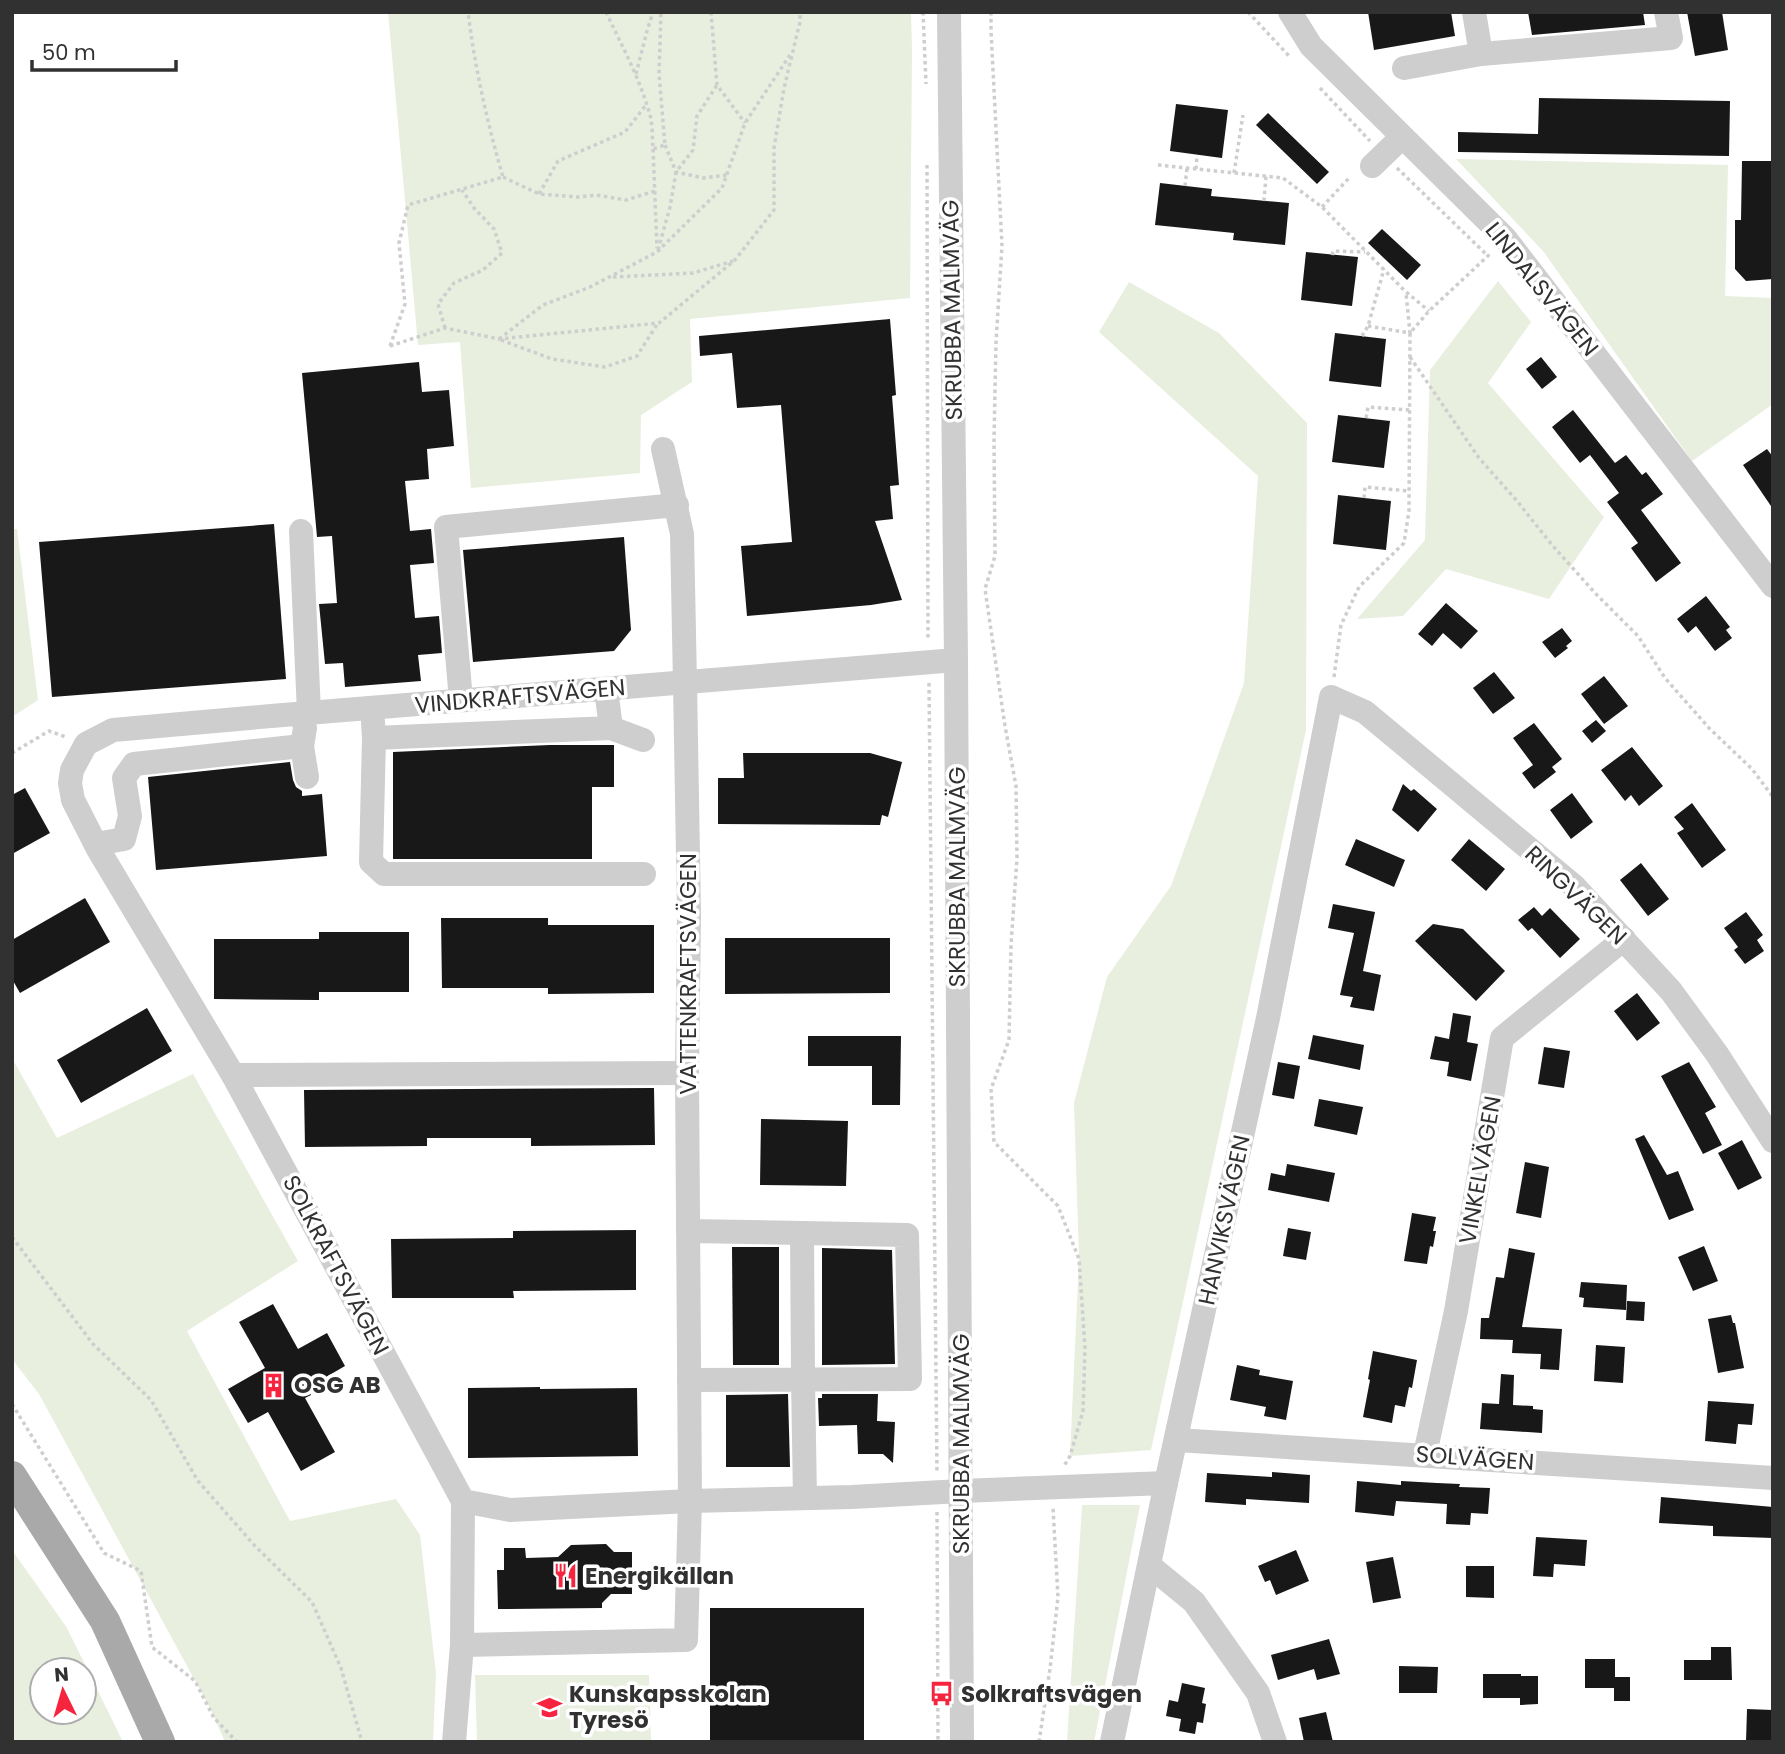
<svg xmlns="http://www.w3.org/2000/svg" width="1785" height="1754" font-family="Poppins,sans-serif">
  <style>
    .green { fill: #e8efde; fill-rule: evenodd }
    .building { fill: #181818 }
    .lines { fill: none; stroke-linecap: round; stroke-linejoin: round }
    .path { stroke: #cecece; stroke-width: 3.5; stroke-dasharray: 3.5 3.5; stroke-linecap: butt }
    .minor { stroke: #cecece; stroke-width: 24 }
    .major { stroke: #a9a9a9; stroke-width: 30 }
    .labels { text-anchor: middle; stroke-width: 7; stroke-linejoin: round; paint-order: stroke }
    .street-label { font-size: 23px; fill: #313131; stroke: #fff }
    .poi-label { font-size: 23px; font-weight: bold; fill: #313131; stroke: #fff; text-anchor: start }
  </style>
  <rect width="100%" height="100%" fill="#fff"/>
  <g class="green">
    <path d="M388 12H911L912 50 910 298 690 319 692 382 641 415 640 473 471 488 460 342 418 345Z"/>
    <path d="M1456 159 1728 165 1725 296 1773 298V404L1692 461 1543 251Z"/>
    <path d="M1498 281 1531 322 1488 383 1604 517 1549 599 1446 569 1403 616 1357 619 1425 540 1430 370Z"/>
    <path d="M1129 282 1219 333 1307 423 1306 730 1151 1450 1070 1456 1079 1259 1074 1103 1107 977 1171 886 1244 683 1258 476 1099 332Z"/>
    <path d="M12 529H17L38 700 12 717Z"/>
    <path d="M12 1058 57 1138 193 1074 298 1261 187 1331 290 1521 396 1499 420 1535 436 1673 433 1742H225L211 1710 39 1394 12 1359Z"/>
    <path d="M1082 1505H1140L1094 1742H1067Z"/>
    <path d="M12 1550 67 1628 123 1742H12ZM84 1670V1712H42V1670Z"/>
    <path d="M475 1675H649L651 1742H477Z"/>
  </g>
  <g class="building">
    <path d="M1368 12H1451L1455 36 1374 50Z"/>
    <path d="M1528 12H1643L1645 25 1532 35Z"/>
    <path d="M1687 12H1722L1728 50 1695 56Z"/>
    <path d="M1539 98 1730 101 1729 156 1458 152V132L1538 134Z"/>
    <path d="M1176 104 1228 110 1222 158 1170 151Z"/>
    <path d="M1268 113 1329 172 1317 184 1256 125Z"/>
    <path d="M1742 161H1773V279L1746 281 1735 269V220H1741Z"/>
    <path d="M1160 183 1212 189 1211 196 1289 203 1285 245 1233 240 1234 233 1155 225Z"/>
    <path d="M1382 229 1421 265 1407 280 1368 243Z"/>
    <path d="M1306 252 1358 257 1352 306 1301 300Z"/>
    <path d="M890 319 896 395 892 396 899 485 890 486 893 519 875 521 902 600 871 605 747 616 741 546 792 542 781 405 737 408 732 353 700 356 699 336Z"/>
    <path d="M1335 333 1386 339 1381 387 1329 381Z"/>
    <path d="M1541 357 1557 377 1542 389 1526 369Z"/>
    <path d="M419 362 422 392 449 390 454 446 427 449 429 479 405 481 410 531 431 529 434 563 410 565 415 618 439 616 442 653 418 655 421 681 345 687 343 663 325 664 319 604 337 603 332 536 317 537 302 373Z"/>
    <path d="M1573 410 1615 463 1626 455 1642 475 1646 472 1663 494 1641 510 1681 563 1656 582 1631 548 1638 543 1607 502 1619 493 1590 455 1580 463 1552 427Z"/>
    <path d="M1338 415 1390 421 1384 468 1332 462Z"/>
    <path d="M1767 449 1773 457V509L1743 465Z"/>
    <path d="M1338 495 1391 501 1386 550 1333 544Z"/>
    <path d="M274 524 286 679 52 697 39 542Z"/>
    <path d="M624 537 631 630 614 651 473 662 463 550Z"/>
    <path d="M1706 596 1730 627 1726 630 1732 638 1715 651 1696 626 1688 633 1677 619Z"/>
    <path d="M1446 603 1478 631 1461 649 1443 633 1432 646 1418 634Z"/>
    <path d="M1562 628 1572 641 1566 646 1568 648 1555 658 1542 642Z"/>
    <path d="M1494 672 1515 698 1493 714 1473 688Z"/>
    <path d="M1604 676 1628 706 1604 724 1581 694Z"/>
    <path d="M1596 720 1606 731 1592 743 1582 731Z"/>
    <path d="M1534 723 1562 759 1552 767 1556 772 1534 789 1522 773 1533 765 1513 738Z"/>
    <path d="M550 745H614V787H592V859H393V752Z"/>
    <path d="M1632 747 1663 786 1639 806 1631 795 1625 801 1601 770Z"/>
    <path d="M743 753H870L902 762 888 817 882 815 880 825 718 824V778H744Z"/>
    <path d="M290 762 293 780 296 787 302 791V796L322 794 327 856 156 870 148 777Z"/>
    <path d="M1403 784 1411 791 1414 789 1437 809 1418 832 1392 810Z"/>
    <path d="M25 788 50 833 12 854V795Z"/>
    <path d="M1572 793 1593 822 1571 839 1550 810Z"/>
    <path d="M1692 803 1726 850 1702 868 1677 833 1684 829 1674 817Z"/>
    <path d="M1356 839 1405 860 1394 887 1345 865Z"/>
    <path d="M1469 839 1505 869 1486 891 1451 860Z"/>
    <path d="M1641 863 1669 899 1648 916 1620 880Z"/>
    <path d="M85 898 110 942 20 993 12 979V940Z"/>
    <path d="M1333 904 1375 912 1363 971 1381 975 1374 1011 1350 1007 1353 997 1340 995 1354 933 1328 928Z"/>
    <path d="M1534 907 1542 916 1550 908 1580 939 1560 958 1532 928 1528 931 1518 920Z"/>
    <path d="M1746 912 1763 935 1757 940 1764 951 1745 964 1734 950 1738 947 1724 928Z"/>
    <path d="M441 918H548V925H654V993L548 994V988H442Z"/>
    <path d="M1433 924 1463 929 1505 971 1476 1001 1415 941Z"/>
    <path d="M319 932H409V992H319V1000L214 999V939H319Z"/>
    <path d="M725 938H890V993L725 994Z"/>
    <path d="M1637 993 1660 1023 1637 1041 1614 1011Z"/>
    <path d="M147 1008 172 1051 81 1103 57 1060Z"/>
    <path d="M1453 1013 1471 1016 1467 1042 1478 1044 1471 1081 1447 1076 1449 1062 1430 1059 1435 1036 1449 1039Z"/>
    <path d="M1313 1035 1364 1045 1360 1070 1308 1059Z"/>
    <path d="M808 1036H901L900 1105H872V1066H808Z"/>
    <path d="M1544 1047 1570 1051 1564 1088 1538 1084Z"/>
    <path d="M1278 1062 1300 1066 1294 1099 1272 1095Z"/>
    <path d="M1689 1062 1716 1107 1705 1113 1722 1145 1703 1154 1661 1076Z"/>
    <path d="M654 1088 655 1145 531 1146V1138H427V1146L305 1147 304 1090Z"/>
    <path d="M1319 1099 1363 1107 1357 1135 1314 1126Z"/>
    <path d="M761 1119 848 1121 846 1186 760 1185Z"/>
    <path d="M1644 1135 1667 1175 1678 1171 1694 1210 1669 1220 1635 1139Z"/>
    <path d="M1742 1140 1762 1178 1738 1190 1718 1153Z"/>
    <path d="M1525 1162 1549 1167 1541 1218 1516 1213Z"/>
    <path d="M1287 1164 1335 1173 1329 1202 1268 1190 1271 1173 1285 1176Z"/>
    <path d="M1412 1213 1436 1217 1433 1231H1436L1433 1247 1430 1246 1427 1264 1404 1261Z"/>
    <path d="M1288 1228 1311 1232 1306 1260 1283 1256Z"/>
    <path d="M636 1230V1290L513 1291 514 1298H392L391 1239 513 1238V1231Z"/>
    <path d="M1704 1246 1718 1281 1693 1291 1678 1257Z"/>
    <path d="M732 1247H779V1365H733Z"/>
    <path d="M822 1248 892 1250 895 1364 822 1365Z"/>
    <path d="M1509 1248 1535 1253 1522 1327 1562 1329 1559 1370 1540 1369 1541 1354 1512 1353 1513 1340 1480 1339 1481 1318H1489L1496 1277 1504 1278Z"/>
    <path d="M1581 1282 1627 1285 1626 1310 1583 1307 1584 1298 1579 1297Z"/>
    <path d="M1627 1301 1645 1302 1644 1321 1626 1320Z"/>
    <path d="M273 1304 298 1349 327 1333 345 1366 307 1388 311 1395 305 1398 335 1452 301 1471 268 1412 248 1423 228 1389 265 1368 239 1322Z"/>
    <path d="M1731 1315 1733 1323H1735L1744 1368 1718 1373 1708 1319Z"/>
    <path d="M1596 1345 1625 1347 1623 1383 1594 1381Z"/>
    <path d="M1373 1351 1417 1360 1412 1388 1409 1387 1405 1407 1395 1405 1392 1423 1363 1417 1370 1380 1368 1379Z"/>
    <path d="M1237 1365 1260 1370 1259 1375 1293 1381 1286 1420 1264 1416 1266 1407 1230 1400Z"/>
    <path d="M1501 1374 1514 1375 1513 1405 1533 1406V1409L1543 1410 1542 1433 1480 1429 1482 1403 1499 1404Z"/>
    <path d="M540 1387V1389L637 1388 638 1456 468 1458V1388Z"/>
    <path d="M788 1394 790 1467H726V1395Z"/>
    <path d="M822 1394H878L877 1421 895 1422 893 1463 883 1454H858L857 1425 819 1426 818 1398H822Z"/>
    <path d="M1708 1401 1754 1404 1752 1425 1738 1424 1736 1444 1705 1441Z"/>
    <path d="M1272 1472 1310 1475 1309 1503 1246 1499V1505L1205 1502 1207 1473 1272 1477Z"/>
    <path d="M1357 1481 1401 1485V1481L1437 1483 1460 1484 1459 1487 1490 1488 1488 1514 1471 1513 1470 1525 1446 1524 1447 1504 1396 1501 1394 1516 1355 1512Z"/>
    <path d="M1661 1497 1773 1507V1538L1713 1536V1526L1659 1523Z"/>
    <path d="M1536 1537 1587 1540 1585 1566 1554 1564 1553 1577 1533 1576Z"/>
    <path d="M606 1544 614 1552H632V1594H611L602 1603V1608L498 1609 497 1570H504V1548H525L526 1558 558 1557 571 1545Z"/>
    <path d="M1296 1550 1309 1581 1276 1595 1270 1580 1265 1582 1258 1566Z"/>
    <path d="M1393 1557 1401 1598 1373 1603 1366 1562Z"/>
    <path d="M1466 1566H1494V1598L1466 1597Z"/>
    <rect x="710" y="1608" width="154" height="134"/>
    <path d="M1329 1639 1340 1674 1317 1680 1314 1669 1278 1680 1271 1655Z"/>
    <path d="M1711 1647H1731L1732 1680H1684V1660H1711Z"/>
    <path d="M1585 1659H1615V1677H1630V1701H1614V1688H1585Z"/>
    <path d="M1399 1666 1438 1667 1437 1693H1399Z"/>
    <path d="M1483 1674H1521V1676H1538V1704L1520 1705V1698H1483Z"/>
    <path d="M1182 1683 1205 1688 1202 1703 1206 1704 1203 1723 1197 1722 1195 1734 1179 1731 1181 1719 1166 1716 1169 1700 1178 1702Z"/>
    <path d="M1747 1709 1773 1710V1742H1746Z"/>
    <path d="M1326 1712 1333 1742H1304L1299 1718Z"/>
  </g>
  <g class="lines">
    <g class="path">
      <path d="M606 12C622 46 640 79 650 115 653 126 652 138 653 149L665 145 659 74 661 12"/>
      <path d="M711 12 717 85 745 123"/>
      <path d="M923 12 926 84"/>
      <path d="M991 12V31L1002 246 996 342 994 440 995 556 985 589 1005 726 1016 786 1017 858 1011 945 1009 1040 991 1089 994 1142 1058 1206 1079 1259 1085 1348 1083 1411 1070 1456 1064 1466"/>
      <path d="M1248 12 1290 57"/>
      <path d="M636 74 647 31 653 12"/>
      <path d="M1320 88 1370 141"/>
      <path d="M665 145 676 172 703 178 727 175"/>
      <path d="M653 149 657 248"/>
      <path d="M927 165 928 640"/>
      <path d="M1158 165 1283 178 1322 207 1405 291 1429 311"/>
      <path d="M1397 168 1488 256"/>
      <path d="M1196 169 1197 155"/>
      <path d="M1234 173 1243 115"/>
      <path d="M503 177 539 194 578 197 596 195 626 200 655 191"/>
      <path d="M1185 186 1187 168"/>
      <path d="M539 194 558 161 625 132 646 105"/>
      <path d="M1264 201 1266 176"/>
      <path d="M1322 207 1350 177"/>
      <path d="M658 250 670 207 676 172 693 150 697 116 717 85"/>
      <path d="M1332 255 1333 251 1365 252"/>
      <path d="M613 277 693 273 733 261"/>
      <path d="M1368 326 1410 333 1406 293"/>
      <path d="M445 328 438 304 454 283 483 270 502 253 494 229 474 208 462 190"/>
      <path d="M1362 336 1368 326 1384 269"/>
      <path d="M499 339 543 305 590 287 657 252 722 188 745 123 790 55"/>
      <path d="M501 340 552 359 605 367 637 356 658 323"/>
      <path d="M390 346 445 328 499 339 659 323 735 260 774 210V148L784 88 800 22V12"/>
      <path d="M390 346 405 304 399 243 408 205 503 177C487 122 475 68 468 12"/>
      <path d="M1410 357 1479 458 1517 501 1552 545 1595 593 1638 636 1665 678 1709 728 1752 769 1773 797"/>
      <path d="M1366 418 1368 407 1410 410"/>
      <path d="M1364 498 1365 487 1409 491"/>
      <path d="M1334 677 1341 625 1359 587 1404 543 1409 511 1410 333 1429 311 1491 253"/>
      <path d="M929 683 937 1473"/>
      <path d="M12 753 49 731 66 737"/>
      <path d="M12 1237 93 1344 151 1400 198 1481 255 1546 312 1602 341 1668 362 1742"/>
      <path d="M12 1404 104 1553 141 1571 152 1647 195 1681 214 1718 237 1742"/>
      <path d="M937 1512 938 1742"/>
      <path d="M1039 1742 1050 1669 1058 1597 1053 1508"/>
    </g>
    <g class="minor">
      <path d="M949 12 956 660 962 1742"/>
      <path d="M1290 12 1311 46 1505 238 1773 586"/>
      <path d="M1474 12 1481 54"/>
      <path d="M1404 68 1481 54 1671 38 1666 12"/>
      <path d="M1372 166 1402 137"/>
      <path d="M301 531 309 713"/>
      <path d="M956 660 271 716 113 730 86 744 72 770 70 783 73 800 98 849 233 1075 463 1501 510 1510 690 1501 852 1497 961 1491 1166 1483"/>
      <path d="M461 700 446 527 677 505"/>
      <path d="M373 722 374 738 611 728 606 689"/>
      <path d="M611 728 643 740"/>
      <path d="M374 738 371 862 384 874H644"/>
      <path d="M302 746 307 777"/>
      <path d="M96 844 124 839 130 816 124 778 134 764 302 746 305 728 302 713"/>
      <path d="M233 1075 687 1073"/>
      <path d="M688 1231 802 1233"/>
      <path d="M689 1380 910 1379 907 1235 802 1233 803 1374V1380L805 1498"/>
      <path d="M1177 1440 1773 1478"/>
      <path d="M1425 1454 1456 1311 1502 1038 1624 939"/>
      <path d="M463 1501 462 1645 686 1640 690 1501 687 1073 689 913 685 683 682 534 663 449"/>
      <path d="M1150 1566 1194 1602 1258 1693 1275 1742"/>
      <path d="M454 1742 462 1645"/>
      <path d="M1112 1742 1166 1483 1268 1018 1331 697 1365 712 1574 886 1671 991 1717 1054 1773 1141"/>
    </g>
    <path class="major" d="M12 1476 105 1621 160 1742"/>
  </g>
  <defs>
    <symbol id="building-bare" viewBox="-9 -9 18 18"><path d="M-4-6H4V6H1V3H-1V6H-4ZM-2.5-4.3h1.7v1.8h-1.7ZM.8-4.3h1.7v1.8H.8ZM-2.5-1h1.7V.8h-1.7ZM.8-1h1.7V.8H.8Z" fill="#f7243f" stroke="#fff" stroke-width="2.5" paint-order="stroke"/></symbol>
    <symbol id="restaurant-bare" viewBox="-9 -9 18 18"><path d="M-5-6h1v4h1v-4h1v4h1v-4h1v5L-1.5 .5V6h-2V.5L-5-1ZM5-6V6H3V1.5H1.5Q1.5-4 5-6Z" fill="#f7243f" stroke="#fff" stroke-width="2.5" paint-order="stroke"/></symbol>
    <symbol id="bus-bare" viewBox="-9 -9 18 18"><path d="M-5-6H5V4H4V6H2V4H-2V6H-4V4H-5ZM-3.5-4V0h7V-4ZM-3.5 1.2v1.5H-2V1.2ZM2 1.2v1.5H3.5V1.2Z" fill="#f7243f" stroke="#fff" stroke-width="2.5" paint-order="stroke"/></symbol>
    <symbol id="school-bare" viewBox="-9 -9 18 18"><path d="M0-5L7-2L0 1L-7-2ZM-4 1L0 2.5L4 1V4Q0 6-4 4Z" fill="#f7243f" stroke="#fff" stroke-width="2.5" paint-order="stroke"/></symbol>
  </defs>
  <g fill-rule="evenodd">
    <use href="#building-bare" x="256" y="1368" width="35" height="35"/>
    <use href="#restaurant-bare" x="548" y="1558" width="35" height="35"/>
    <use href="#bus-bare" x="924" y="1676" width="35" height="35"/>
    <use href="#school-bare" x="532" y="1690" width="35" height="35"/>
  </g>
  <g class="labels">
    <g class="street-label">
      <text transform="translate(1542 289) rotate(51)" y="8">LINDALSVÄGEN</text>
      <text transform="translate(952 310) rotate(-91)" y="8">SKRUBBA MALMVÄG</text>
      <text transform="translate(520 696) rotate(-5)" y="8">VINDKRAFTSVÄGEN</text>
      <text transform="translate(957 877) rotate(-90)" y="8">SKRUBBA MALMVÄG</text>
      <text transform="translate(1576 895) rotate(44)" y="8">RINGVÄGEN</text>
      <text transform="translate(688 974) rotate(-90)" y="8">VATTENKRAFTSVÄGEN</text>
      <text transform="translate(1480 1170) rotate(-80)" y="8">VINKELVÄGEN</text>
      <text transform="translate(1224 1220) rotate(-78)" y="8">HANVIKSVÄGEN</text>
      <text transform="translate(336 1265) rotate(62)" y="8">SOLKRAFTSVÄGEN</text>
      <text transform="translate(961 1444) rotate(-90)" y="8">SKRUBBA MALMVÄG</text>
      <text transform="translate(1475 1458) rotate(4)" y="8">SOLVÄGEN</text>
    </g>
    <g class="poi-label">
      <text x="294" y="1393">OSG AB</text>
      <text x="585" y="1584">Energikällan</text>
      <text x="569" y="1702">Kunskapsskolan<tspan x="569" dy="26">Tyresö</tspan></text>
      <text x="961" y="1702">Solkraftsvägen</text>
    </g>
  </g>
  <rect width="1785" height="1754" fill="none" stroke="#313131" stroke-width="28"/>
  <g transform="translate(63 1691) rotate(355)"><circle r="33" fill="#ffffff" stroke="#adadad" stroke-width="2"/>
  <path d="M0-5L12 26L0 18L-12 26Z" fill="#f7243f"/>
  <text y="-10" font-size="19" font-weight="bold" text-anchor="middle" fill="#313131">N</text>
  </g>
  <path d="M32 60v10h144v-10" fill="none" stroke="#313131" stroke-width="3.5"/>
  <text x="42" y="60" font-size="21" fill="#313131" stroke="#ffffff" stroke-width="5" paint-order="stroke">50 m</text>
</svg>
